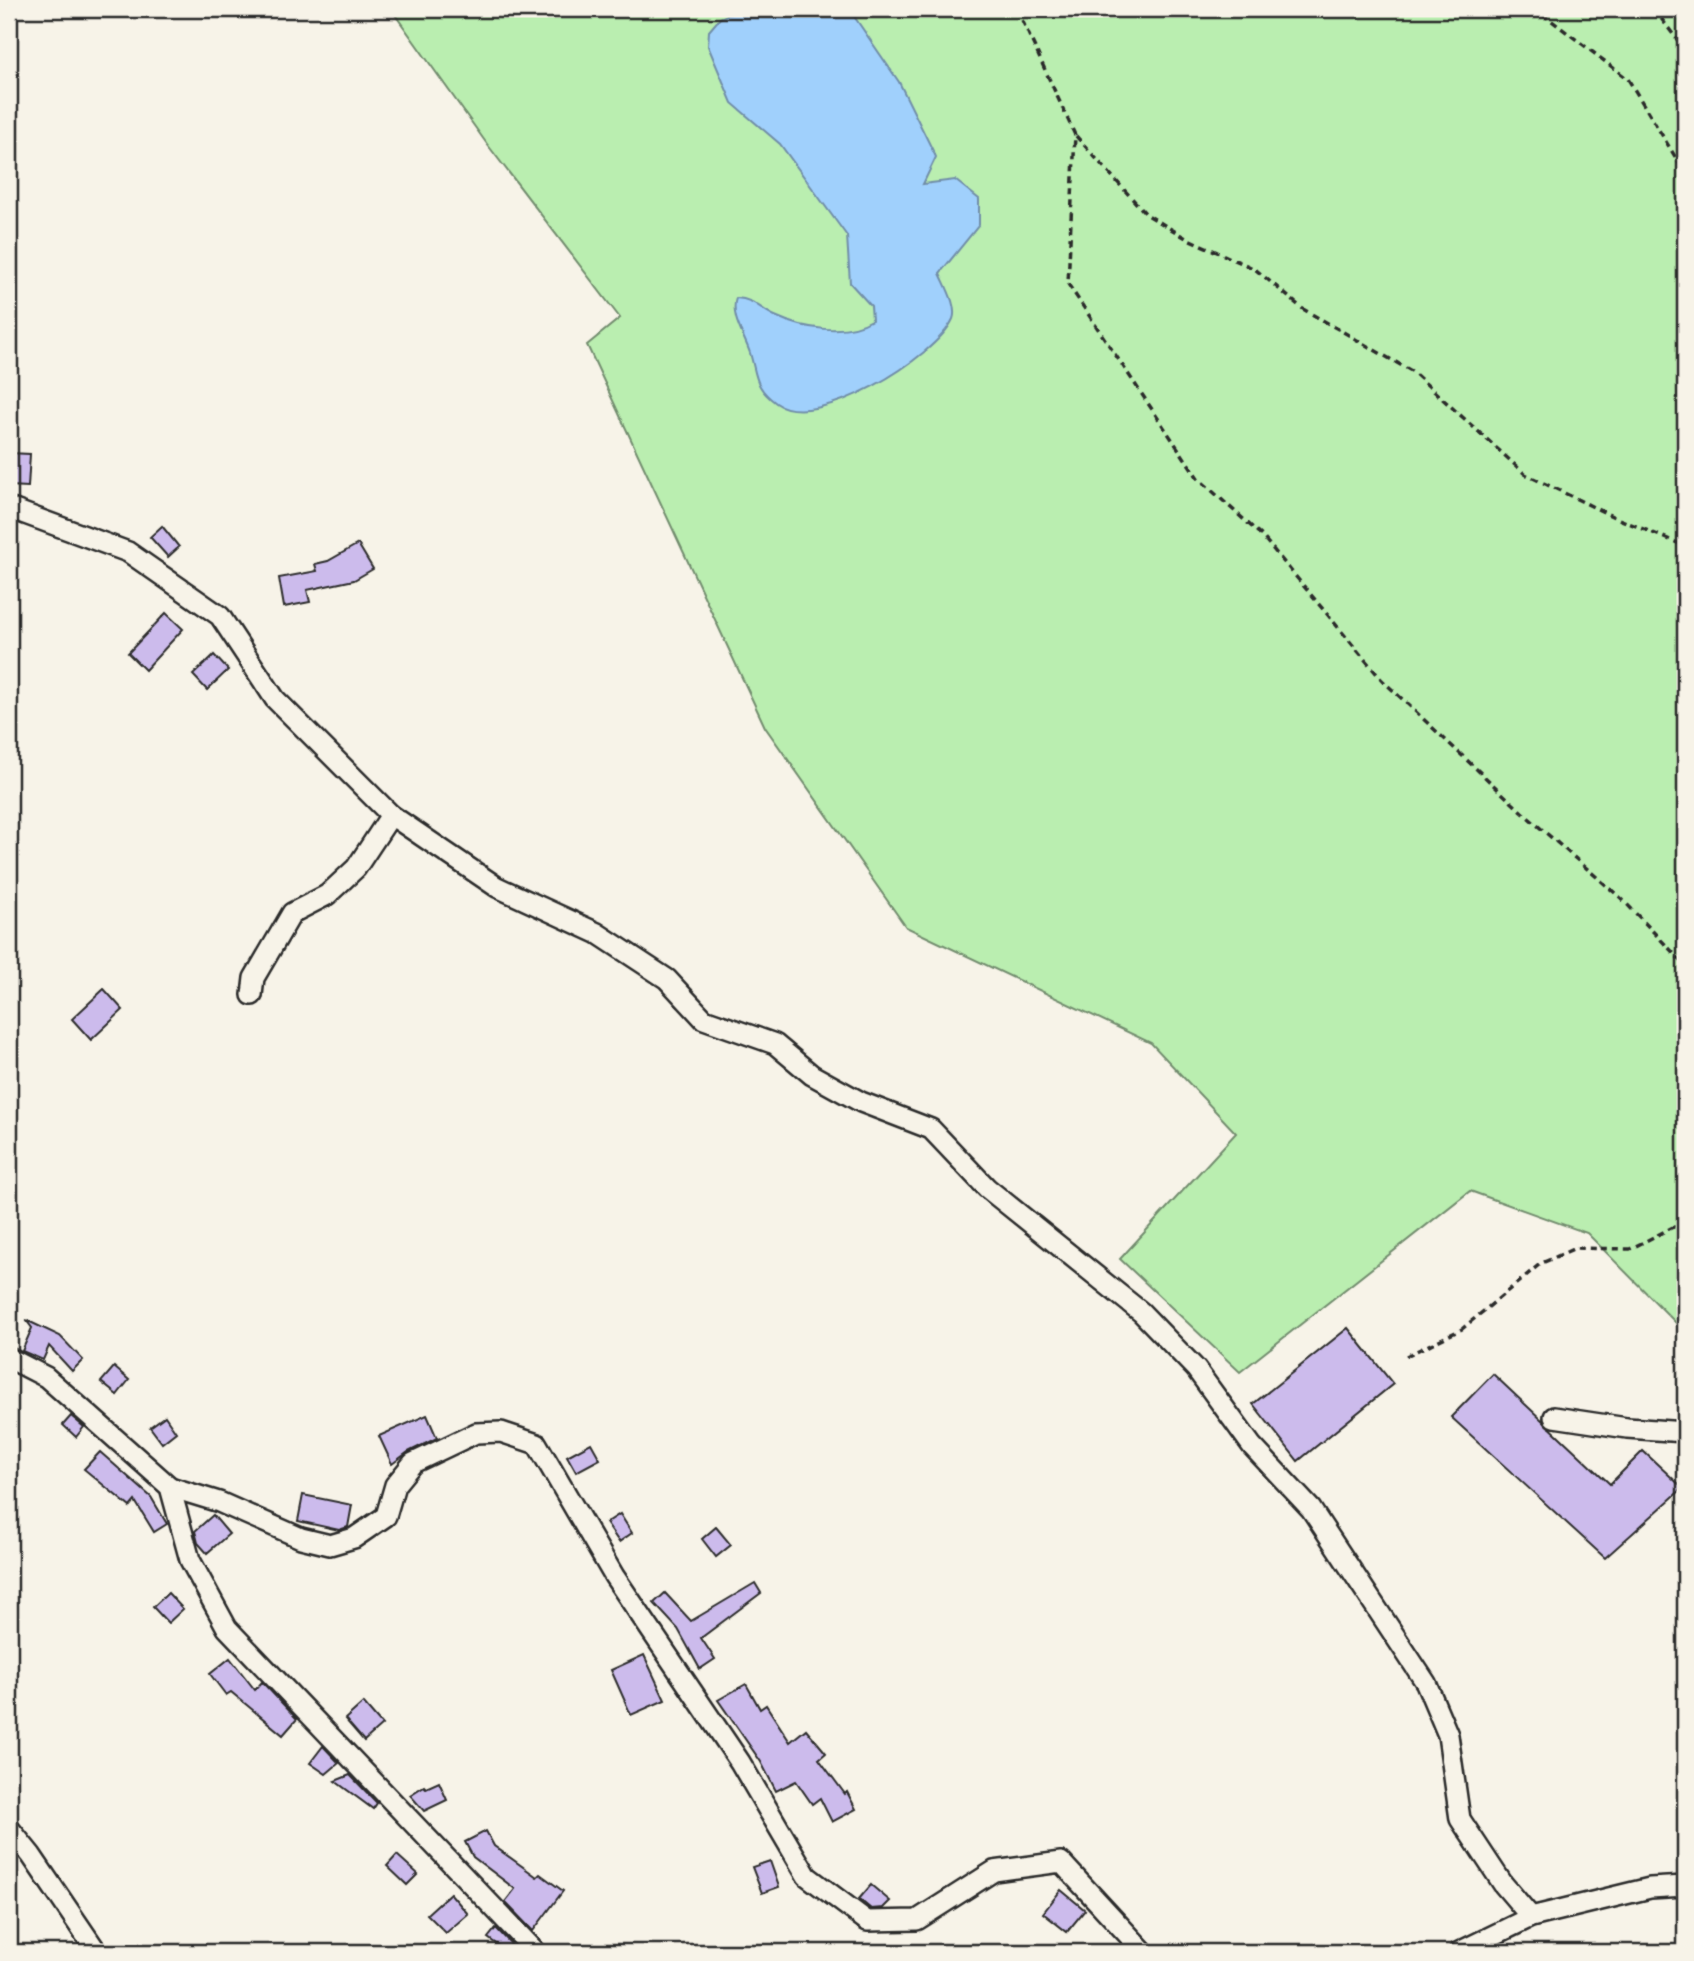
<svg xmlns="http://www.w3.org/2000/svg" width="1694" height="1961" font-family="Mynerve,sans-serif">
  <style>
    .green { fill: #baeeb0; stroke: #728c6e; stroke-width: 2 }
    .water { fill: #a0d0fc; stroke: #718ea8; stroke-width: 2 }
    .building { fill: #ccbbec; stroke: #2b2b2b; stroke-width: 2 }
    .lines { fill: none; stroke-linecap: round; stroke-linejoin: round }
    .minor-casing { stroke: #2b2b2b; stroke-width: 24 }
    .path { stroke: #2b2b2b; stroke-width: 3.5; stroke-dasharray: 7 5; stroke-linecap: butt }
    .minor { stroke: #f7f3e8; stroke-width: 19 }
  </style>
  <rect width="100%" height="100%" fill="#f7f3e8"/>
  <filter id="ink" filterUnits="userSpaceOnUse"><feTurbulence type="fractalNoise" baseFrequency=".0143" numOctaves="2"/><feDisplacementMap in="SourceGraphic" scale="14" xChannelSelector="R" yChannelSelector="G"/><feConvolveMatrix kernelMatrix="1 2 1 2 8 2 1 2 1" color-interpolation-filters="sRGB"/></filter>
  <g filter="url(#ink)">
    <path class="green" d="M391 9H1685V1332L1587 1233 1470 1191 1240 1372 1120 1259 1236 1133 1151 1043 906 927 765 727 587 345 620 318 487 144Z"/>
    <path class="water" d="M741 9H849L899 82 936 157 923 184 955 180 979 199V225L940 273C945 285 958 307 953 319 936 357 816 432 776 403 754 387 757 376 750 353 744 335 730 316 736 298 754 299 760 309 775 316 803 329 846 336 872 320L871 306 850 283 847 236 780 144 732 103 708 46 709 31 720 18Z"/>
    <g class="building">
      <path d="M9 453 30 454 28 487 9 486Z"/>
      <path d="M162 526 179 547 168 557 150 537Z"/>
      <path d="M358 544 373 569 354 580 307 590 310 602 284 607 279 578 317 571 315 564 328 561Z"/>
      <path d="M166 613 183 629 145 670 128 653Z"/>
      <path d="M214 655 228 670 207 690 193 675Z"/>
      <path d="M104 989 123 1010 91 1040 72 1019Z"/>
      <path d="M26 1320 60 1336 83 1360 72 1371 49 1346 43 1360 22 1351 32 1328Z"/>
      <path d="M1348 1328 1393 1384 1298 1461 1253 1404Z"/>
      <path d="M114 1367 129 1380 117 1395 101 1382Z"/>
      <path d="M1493 1374 1610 1484 1643 1451 1683 1488 1605 1558 1451 1417Z"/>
      <path d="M427 1415 437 1438 408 1452 392 1464 379 1436Z"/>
      <path d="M71 1416 84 1427 76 1437 63 1425Z"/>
      <path d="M165 1416 176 1432 162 1443 150 1427Z"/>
      <path d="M591 1443 600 1459 576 1472 567 1456Z"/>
      <path d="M100 1452 151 1497 167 1524 154 1532 135 1501 130 1507 84 1469Z"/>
      <path d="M303 1495 352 1505 348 1527 339 1530 298 1521Z"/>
      <path d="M620 1514 632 1533 619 1542 606 1523Z"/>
      <path d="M213 1515 229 1534 207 1553 198 1543 195 1531Z"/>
      <path d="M716 1527 731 1545 716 1557 702 1539Z"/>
      <path d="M755 1583 761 1593 701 1638 715 1659 700 1669 678 1629 654 1603 665 1593 691 1621Z"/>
      <path d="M168 1593 183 1609 168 1623 153 1607Z"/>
      <path d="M644 1655 665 1700 631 1715 611 1670Z"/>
      <path d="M230 1658 255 1690 262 1682 297 1719 283 1735 231 1692 226 1695 210 1674Z"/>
      <path d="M746 1684 760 1709 766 1705 790 1742 806 1729 826 1753 819 1759 845 1794 847 1792 856 1809 832 1822 820 1798 812 1804 796 1781 776 1791 761 1762 718 1700Z"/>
      <path d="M363 1703 382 1725 364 1741 345 1719Z"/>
      <path d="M323 1746 339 1763 326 1774 310 1763Z"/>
      <path d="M350 1775 377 1803 373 1809 335 1781Z"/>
      <path d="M439 1782 447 1800 424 1811 410 1795 424 1786 426 1788Z"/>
      <path d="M486 1831 494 1846 537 1877 540 1874 563 1891 533 1931 505 1902 515 1889 473 1857 465 1842Z"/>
      <path d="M397 1855 418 1874 407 1885 387 1866Z"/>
      <path d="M770 1861 779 1887 762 1893 752 1867Z"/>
      <path d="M871 1885 890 1901 883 1908 871 1909 859 1899Z"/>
      <path d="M1061 1890 1085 1910 1067 1932 1043 1913Z"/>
      <path d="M450 1893 468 1914 446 1933 427 1914Z"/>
      <path d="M496 1928 511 1944 506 1951 488 1938Z"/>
    </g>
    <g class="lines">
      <defs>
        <g id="minor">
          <path d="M9 508 128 552 220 616 275 699 391 815 497 887 597 933 667 979 704 1019 775 1044 812 1075 861 1102 931 1129 987 1188 1141 1312 1196 1369 1252 1446 1311 1509 1426 1683 1448 1735 1460 1819 1503 1884 1531 1917"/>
          <path d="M252 995 254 978 292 913 327 895 356 868 391 815"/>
          <path d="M9 1358 46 1377 170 1487 190 1560 227 1628 536 1952"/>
          <path d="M1554 1417 1627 1428 1685 1432"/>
          <path d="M170 1487 219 1502 301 1538 330 1545 354 1538 386 1516 395 1485 413 1463 476 1433 501 1432 537 1444 614 1576 740 1762 807 1876 867 1921 917 1920 994 1871 1061 1862 1144 1952"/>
          <path d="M9 1828 31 1855 97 1952"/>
          <path d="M1459 1952 1531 1917 1650 1888 1685 1886"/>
        </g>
      </defs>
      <use href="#minor" class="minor-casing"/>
      <g class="path">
        <path d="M1017 9 1075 135 1068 284 1198 478 1262 536 1382 680 1522 812 1622 899 1685 965"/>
        <path d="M1531 9 1548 18 1628 79 1685 173"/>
        <path d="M1654 9 1685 50"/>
        <path d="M1076 136 1146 214 1186 238 1255 269 1303 309 1413 372 1525 474 1614 517 1685 546"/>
        <path d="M1406 1356 1462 1329 1540 1264 1575 1248 1630 1249 1673 1227 1685 1229"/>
      </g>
      <use href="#minor" class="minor"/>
    </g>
  </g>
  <rect width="1694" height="1961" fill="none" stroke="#f7f3e8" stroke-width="35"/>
  <rect x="18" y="18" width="1659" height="1926" fill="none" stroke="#2b2b2b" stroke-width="2.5" filter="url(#ink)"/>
</svg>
